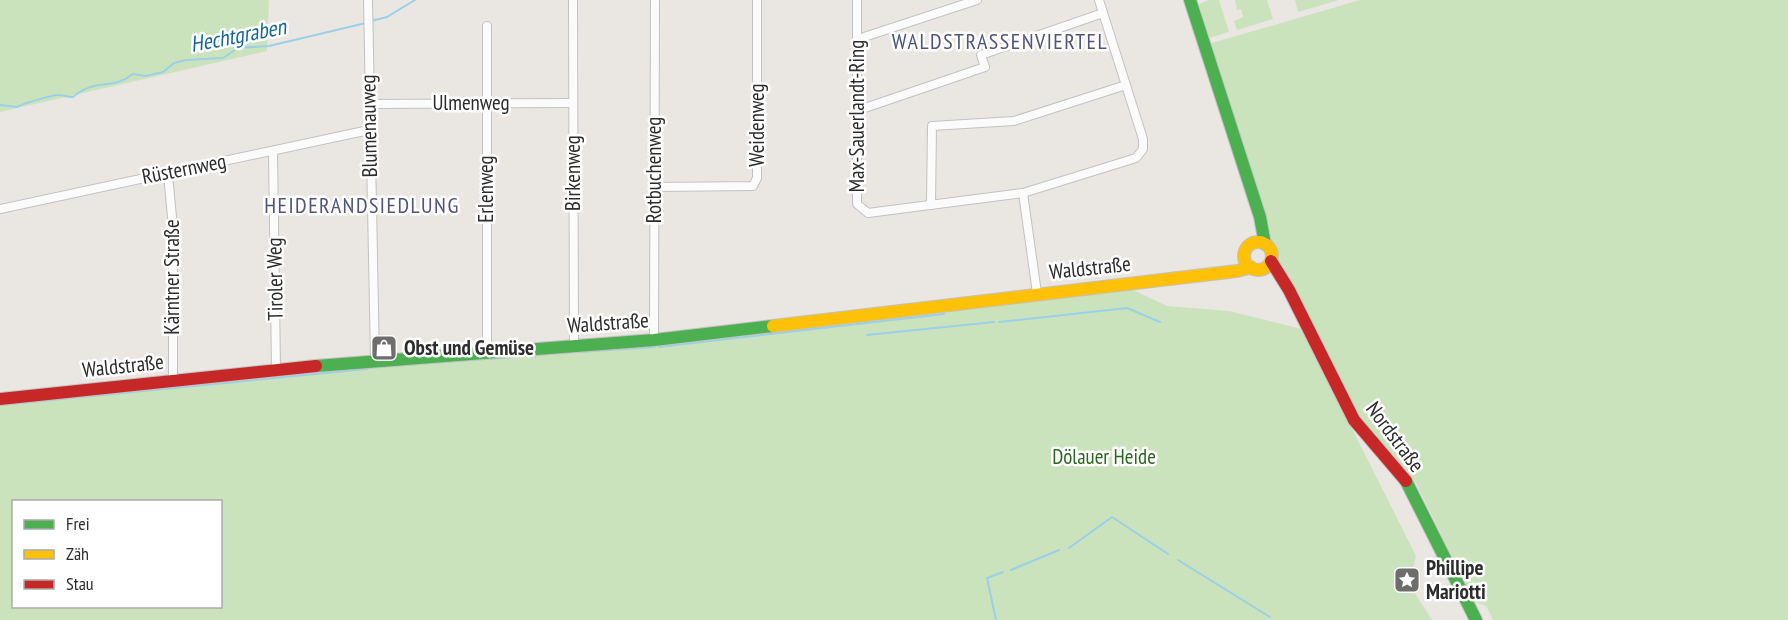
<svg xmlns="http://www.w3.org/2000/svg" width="1788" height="620" font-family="'PT Sans Narrow',sans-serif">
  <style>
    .green { fill: #cbe3bd; fill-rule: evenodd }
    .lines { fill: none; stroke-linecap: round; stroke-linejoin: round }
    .stream { stroke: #9ad0e8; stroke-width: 2 }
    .street-casing { stroke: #c3c2c2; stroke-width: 10 }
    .fast-casing { stroke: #c3c2c2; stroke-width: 14 }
    .slow-casing { stroke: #c3c2c2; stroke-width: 14 }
    .jam-casing { stroke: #c3c2c2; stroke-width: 14 }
    .street { stroke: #fcfbfb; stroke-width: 8 }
    .fast { stroke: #4caf50; stroke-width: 12 }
    .slow { stroke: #ffc107; stroke-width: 12 }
    .jam { stroke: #c62828; stroke-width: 12 }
    .labels { text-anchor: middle; stroke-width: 5; stroke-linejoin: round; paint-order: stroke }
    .street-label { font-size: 21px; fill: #2c2c2c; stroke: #fff }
    .poi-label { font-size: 21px; font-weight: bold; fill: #2c2c2c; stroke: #fff; text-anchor: start }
    .park-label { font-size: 21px; fill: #2a671e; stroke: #fff }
    .water-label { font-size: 22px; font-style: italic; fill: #146498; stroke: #fff }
    .neighbourhood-label { font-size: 22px; letter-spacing: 1.5px; fill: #4e547b; stroke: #fff }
  </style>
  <rect width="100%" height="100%" fill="#eae6e2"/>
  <g class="green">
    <path d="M0 0H269L267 51 0 112Z"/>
    <path d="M1209 0H1219L1229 32 1209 38 1199 4Z"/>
    <path d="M1235 0H1267L1273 19 1237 30 1234 21 1243 17 1241 9 1237 10Z"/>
    <path d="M1295 0H1339L1298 12Z"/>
    <path d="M1360 0H1788V620H1493L1487 607 1474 601 1415 481 1362 424 1277 266 1205 45Z"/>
    <path d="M1131 289 1167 306 1229 311 1302 329 1416 556 1409 584 1432 620H0V403ZM14 502H220V606H14Z"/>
  </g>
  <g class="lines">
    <g class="stream">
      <path d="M371 21 387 17 415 0"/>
      <path d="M0 105 17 107C21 104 53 95 58 95 63 95 67 97 73 97 97 77 112 91 133 74L146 76 163 72 174 63 186 60 223 58 238 48 269 46 366 23"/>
      <path d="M999 322 1127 308 1160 322"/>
      <path d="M867 335 994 322"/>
      <path d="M659 347 944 314"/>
      <path d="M578 352 655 347"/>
      <path d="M490 359 570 352"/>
      <path d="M377 367 484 359"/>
      <path d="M0 405 367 369"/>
      <path d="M1069 548 1112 517 1168 554"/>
      <path d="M1178 560 1270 617"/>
      <path d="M1011 570 1059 550"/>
      <path d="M996 620 987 578 1003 572"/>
    </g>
    <defs>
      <g id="street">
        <path d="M368 0 375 360"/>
        <path d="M573 0 574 345"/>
        <path d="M857 0V204L868 213 1023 193 1136 158 1143 149V139L1099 0"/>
        <path d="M858 39 977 0"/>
        <path d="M369 104 573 103"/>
        <path d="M859 110 985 67 981 55 1103 13"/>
        <path d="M273 151 276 370"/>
        <path d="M168 174 173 228V381"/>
        <path d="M654 187 753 186 757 178V0"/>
        <path d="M1023 193 1037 293"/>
        <path d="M931 205 932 126 1014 121 1126 85"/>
        <path d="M0 209 369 130"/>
        <path d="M654 340 655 0"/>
        <path d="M487 352V26"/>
      </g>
      <g id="fast">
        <path d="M1190 0 1260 217 1265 244"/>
        <path d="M316 366 654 340 773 326"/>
        <path d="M1406 481 1476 620"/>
      </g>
      <g id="slow">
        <circle cx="1258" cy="256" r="14"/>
        <path d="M773 326 1237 271 1251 267"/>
      </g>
      <g id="jam">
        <path d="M1271 261 1289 290 1354 420 1406 481"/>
        <path d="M0 399 316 366"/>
      </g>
    </defs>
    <use href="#street" class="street-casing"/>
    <use href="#fast" class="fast-casing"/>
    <use href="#slow" class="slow-casing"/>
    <use href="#jam" class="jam-casing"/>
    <use href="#street" class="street"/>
    <use href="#fast" class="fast"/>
    <use href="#slow" class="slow"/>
    <use href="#jam" class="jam"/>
  </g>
  <defs>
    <symbol id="shop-square" viewBox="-11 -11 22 22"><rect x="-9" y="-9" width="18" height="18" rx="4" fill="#6e6d6c" stroke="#fff"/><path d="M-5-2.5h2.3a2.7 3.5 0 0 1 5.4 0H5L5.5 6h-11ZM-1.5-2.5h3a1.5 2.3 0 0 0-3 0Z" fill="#fff"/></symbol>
    <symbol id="sight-square" viewBox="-11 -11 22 22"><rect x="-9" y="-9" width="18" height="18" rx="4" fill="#6e6d6c" stroke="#fff"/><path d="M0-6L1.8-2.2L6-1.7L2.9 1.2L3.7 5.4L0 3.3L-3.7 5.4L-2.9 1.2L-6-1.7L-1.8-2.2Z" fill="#fff"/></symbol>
  </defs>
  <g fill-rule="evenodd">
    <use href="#shop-square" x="369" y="333" width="30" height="30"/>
    <use href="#sight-square" x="1392" y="565" width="30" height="30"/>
  </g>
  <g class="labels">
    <g class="street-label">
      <text x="471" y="110">Ulmenweg</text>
      <text transform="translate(857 116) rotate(-90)" y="7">Max-Sauerlandt-Ring</text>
      <text transform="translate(757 125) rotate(-90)" y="7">Weidenweg</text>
      <text transform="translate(369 126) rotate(-91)" y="7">Blumenauweg</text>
      <text transform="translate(184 169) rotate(-11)" y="7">Rüsternweg</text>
      <text transform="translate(654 170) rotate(-90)" y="7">Rotbuchenweg</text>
      <text transform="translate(573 173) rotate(-90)" y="7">Birkenweg</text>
      <text transform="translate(486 189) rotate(-90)" y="7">Erlenweg</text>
      <text transform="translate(1090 268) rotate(-6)" y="7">Waldstraße</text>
      <text transform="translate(172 277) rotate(-90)" y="7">Kärntner Straße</text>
      <text transform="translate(275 279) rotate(-91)" y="7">Tiroler Weg</text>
      <text transform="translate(608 323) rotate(-4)" y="7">Waldstraße</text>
      <text transform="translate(123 366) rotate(-6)" y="7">Waldstraße</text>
      <text transform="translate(1395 437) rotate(53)" y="7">Nordstraße</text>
    </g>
    <g class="poi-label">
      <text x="404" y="355">Obst und Gemüse</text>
      <text x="1426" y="575">Phillipe<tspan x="1426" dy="24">Mariotti</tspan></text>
    </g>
    <g class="park-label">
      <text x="1104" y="464">Dölauer Heide</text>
    </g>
    <g class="water-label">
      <text transform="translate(238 35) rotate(-11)" y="8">Hechtgraben</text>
    </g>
    <g class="neighbourhood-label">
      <text x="1000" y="49">WALDSTRASSENVIERTEL</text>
      <text x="362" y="213">HEIDERANDSIEDLUNG</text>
    </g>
  </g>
  <rect x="12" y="500" width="210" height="108" fill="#ffffff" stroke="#ababab" stroke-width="1.5"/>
  <rect x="24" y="520" width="30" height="9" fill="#4caf50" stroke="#ababab" stroke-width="1.5"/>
  <text x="66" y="530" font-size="18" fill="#2c2c2c">Frei</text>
  <rect x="24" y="550" width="30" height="9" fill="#ffc107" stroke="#ababab" stroke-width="1.5"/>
  <text x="66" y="560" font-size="18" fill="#2c2c2c">Zäh</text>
  <rect x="24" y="580" width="30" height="9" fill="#c62828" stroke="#ababab" stroke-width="1.5"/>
  <text x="66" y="590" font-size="18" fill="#2c2c2c">Stau</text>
</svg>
